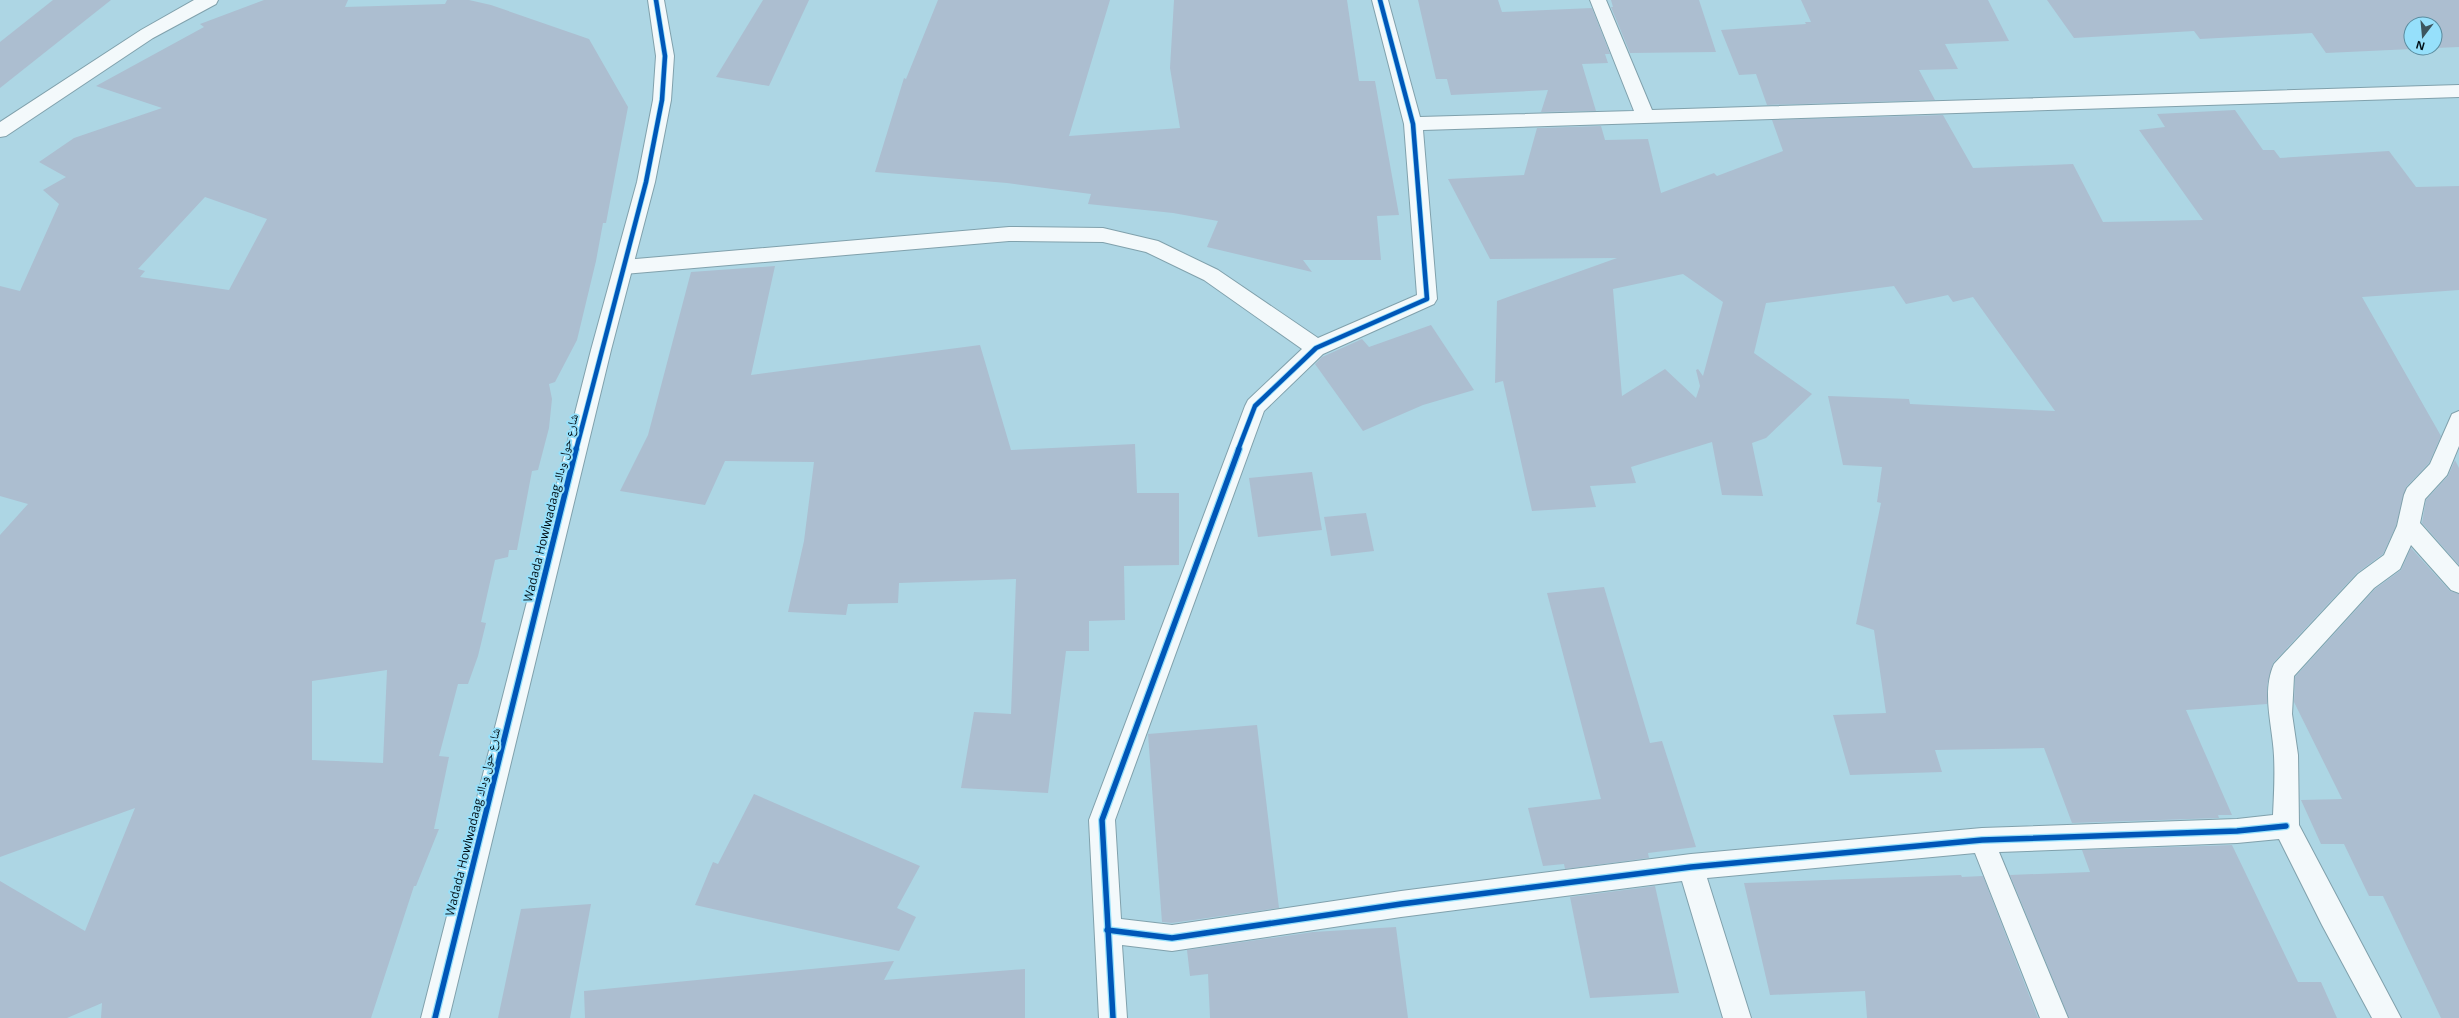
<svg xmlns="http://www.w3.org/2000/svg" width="2459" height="1018" font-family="'Open Sans','Noto Naskh Arabic',sans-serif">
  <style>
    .building { fill: #acbed0; fill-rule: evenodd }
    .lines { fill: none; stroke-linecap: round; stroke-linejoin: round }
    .street-casing { stroke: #80a1ac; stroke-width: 2 }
    .secondary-casing { stroke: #80a1ac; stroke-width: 2 }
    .street { fill: #f3f9fb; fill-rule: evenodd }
    .secondary { fill: #f3f9fb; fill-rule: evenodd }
    .cycleway-far1-casing { stroke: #96e0fb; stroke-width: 6 }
    .cycleway-casing { stroke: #96e0fb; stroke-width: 8 }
    .cycleway-far1 { stroke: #0057b8; stroke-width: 4.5 }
    .cycleway { stroke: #0057b8; stroke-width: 5.5 }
    .labels { text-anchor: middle; stroke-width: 4; stroke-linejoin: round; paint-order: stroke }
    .street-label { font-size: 12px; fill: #000f16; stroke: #96e0fb }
  </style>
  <rect width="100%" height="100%" fill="#add6e4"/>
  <g class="building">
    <path d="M53 0H111L0 88V42Z"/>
    <path d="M264 0H348L345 7 445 4 447 0H469L491 5 589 39 628 107 606 223H603L596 261 577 340 555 382 549 384 552 399 549 428 538 470 532 471 517 550H509L508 557 495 560 481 622 486 623 478 656 468 684H458L439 756 449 757 434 829H439L416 886H414L371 1018H101L102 1003 67 1018H0V881L85 931 135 808 0 857V535L28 504 0 496V286L20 291 59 204 43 190 66 177 39 162 74 138 162 108 96 86 204 27 200 24ZM205 197 267 219 229 290 140 277 145 271 138 269ZM387 670 383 763 312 760V681Z"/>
    <path d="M763 0H809L769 86 716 77Z"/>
    <path d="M938 0H1110L1069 136 1180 128 1170 68 1174 0H1347L1359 81H1375L1399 215 1377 216 1381 260H1303L1312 272 1207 247 1218 221 1173 213 1088 204 1091 194 1007 183 875 172 904 78 906 79Z"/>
    <path d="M1418 0H1498L1502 12 1592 8 1610 54H1605L1608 63 1582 64 1596 111 1541 112 1548 90 1451 95 1447 79H1436Z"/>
    <path d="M1611 0H1699L1716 52 1630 53 1611 7H1613Z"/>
    <path d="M1801 0H1988L2009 41 1945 44 1958 69 1919 70 1935 100 1767 105 1756 74 1739 75 1721 30 1806 24 1805 22H1811Z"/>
    <path d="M2047 0H2459V47L2435 48V24H2411V48H2433L2326 53 2312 33 2200 39 2194 31 2074 38Z"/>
    <path d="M2235 110 2263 150H2274L2280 158 2389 151 2416 187 2459 186V290L2362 297 2441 436 2429 463 2406 487 2396 526 2383 554 2357 573 2273 663 2267 686V704L2186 710 2232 815H2218L2219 818 2072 823 2044 748 1935 750 1942 772 1850 775 1833 715 1886 713 1874 630 1856 624 1881 503 1877 502 1882 467 1843 465 1828 396 1909 399 1910 404 2055 411 1973 297 1953 302 1948 295 1906 304 1894 286 1766 303 1754 353 1812 394 1766 438 1752 443 1763 496 1722 495 1712 442 1631 467 1636 483 1590 486 1596 507 1532 511 1503 381 1495 383 1497 301 1617 258 1490 259 1448 179 1524 175 1537 128 1601 126 1605 140 1648 139 1661 193 1714 173 1717 176 1783 151 1772 120 1943 115 1973 168 2073 164 2103 222 2203 220 2139 130 2165 127 2157 114ZM1683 274 1723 302 1703 376 1698 369 1696 370 1700 386 1696 398 1665 369 1622 396 1613 289Z"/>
    <path d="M775 266 751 375 980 345 1011 450 1135 444 1137 493H1179V565L1124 566 1125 620 1089 621V651H1066L1048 793 961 788 974 712 1011 714 1016 579 899 583 898 603 848 604 846 615 788 612 804 541 814 462 725 461 705 505 620 491 648 435 691 272Z"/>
    <path d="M1431 325 1474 390 1423 405 1363 431 1315 364 1322 357 1362 339 1369 347Z"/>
    <path d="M2455 460 2459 468V565L2422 523 2426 500 2448 476Z"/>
    <path d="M1312 472 1322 530 1258 537 1249 478Z"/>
    <path d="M1366 513 1374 551 1331 556 1324 517Z"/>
    <path d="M2411 548 2450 591 2459 594V1018H2441L2383 896H2369L2344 844H2321L2301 800 2342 799 2294 702 2295 677 2375 589 2401 570Z"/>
    <path d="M1604 587 1650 743 1662 741 1696 847 1648 853 1649 858 1565 869 1564 864 1543 866 1528 808 1601 799 1547 593Z"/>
    <path d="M1257 725 1279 908 1172 923 1162 922 1148 734Z"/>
    <path d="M754 794 920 866 897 908 916 917 899 951 695 905 713 862 718 864Z"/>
    <path d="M2232 845 2298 982H2321L2337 1018H2069L2010 875 2090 872 2082 850Z"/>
    <path d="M1961 875 1962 877 1983 876 2038 1018H1867L1865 991 1770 995 1744 883Z"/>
    <path d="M1655 886 1679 993 1590 998 1570 897Z"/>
    <path d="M591 904 570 1018H498L521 909Z"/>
    <path d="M1396 927 1408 1018H1210L1208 974 1190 976 1187 950 1313 932Z"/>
    <path d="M894 961 884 980 1025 969V1018H585L584 991Z"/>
  </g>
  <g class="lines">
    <defs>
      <path id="street" d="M1372 0H1388L1420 117 1634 111 1590 0H1606L1652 110 2459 85V97L1423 130 1437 299 1434 304 1323 354 1264 411 1115 820 1121 919 1172 925 1401 891 1691 854 1982 828 2237 819 2273 815C2274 795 2275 776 2274 756 2273 727 2261 693 2274 664L2358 574 2384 555 2397 526 2404 495 2407 488 2430 464 2452 414 2459 411V446L2447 475 2425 499 2420 523 2459 567V593L2451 590 2411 545 2400 569 2374 588 2294 676 2292 714 2298 755 2299 825 2401 1018H2372L2322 925 2279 839 2237 843 1999 852 2068 1018H2040L1975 853 1707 878 1751 1018H1723L1682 881 1401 917 1172 951 1122 945 1127 1018H1099L1089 820 1245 406 1248 400 1302 349 1204 280 1146 252 1103 242 1009 241 624 274 617 272 614 267 617 262 624 260 1009 227 1103 228 1158 241 1218 270 1318 338 1417 295 1404 124Z"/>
      <g id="secondary">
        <path d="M194 0H218L216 4 153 38 6 136 0 137V122L141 30Z"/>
        <path d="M648 0H664L674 56 671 100 655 182 611 350 449 1018H421L591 350 637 182 653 100 656 56Z"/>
      </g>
    </defs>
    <use href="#street" class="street-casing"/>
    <use href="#secondary" class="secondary-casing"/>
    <use href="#street" class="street"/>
    <use href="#secondary" class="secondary"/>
    <defs>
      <g id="cycleway-far1">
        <path d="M576 450 646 182 662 100 665 56 656 0"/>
        <path d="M1238 450 1255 406 1316 348 1427 299 1413 124 1380 0"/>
      </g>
      <g id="cycleway">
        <path d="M1107 930 1172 938 1401 904 1691 867 1982 840 2237 831 2286 826"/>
        <path d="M435 1018 576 449"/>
        <path d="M1113 1018 1102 820 1239 449"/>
      </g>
    </defs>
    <use href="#cycleway-far1" class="cycleway-far1-casing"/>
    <use href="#cycleway" class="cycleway-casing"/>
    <use href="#cycleway-far1" class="cycleway-far1"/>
    <use href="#cycleway" class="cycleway"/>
  </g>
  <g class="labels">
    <g class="street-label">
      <text transform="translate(551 508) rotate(-76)" y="4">Wadada Howlwadaag شارع حول وداك</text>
      <text transform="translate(473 822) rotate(-76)" y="4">Wadada Howlwadaag شارع حول وداك</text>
    </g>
  </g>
  <g transform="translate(2423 36) rotate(196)"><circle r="19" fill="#96e0fb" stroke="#5a8c9f"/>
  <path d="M0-3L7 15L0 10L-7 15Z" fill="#3d555e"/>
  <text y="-6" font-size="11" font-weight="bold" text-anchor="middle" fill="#000f16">N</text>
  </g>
</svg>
